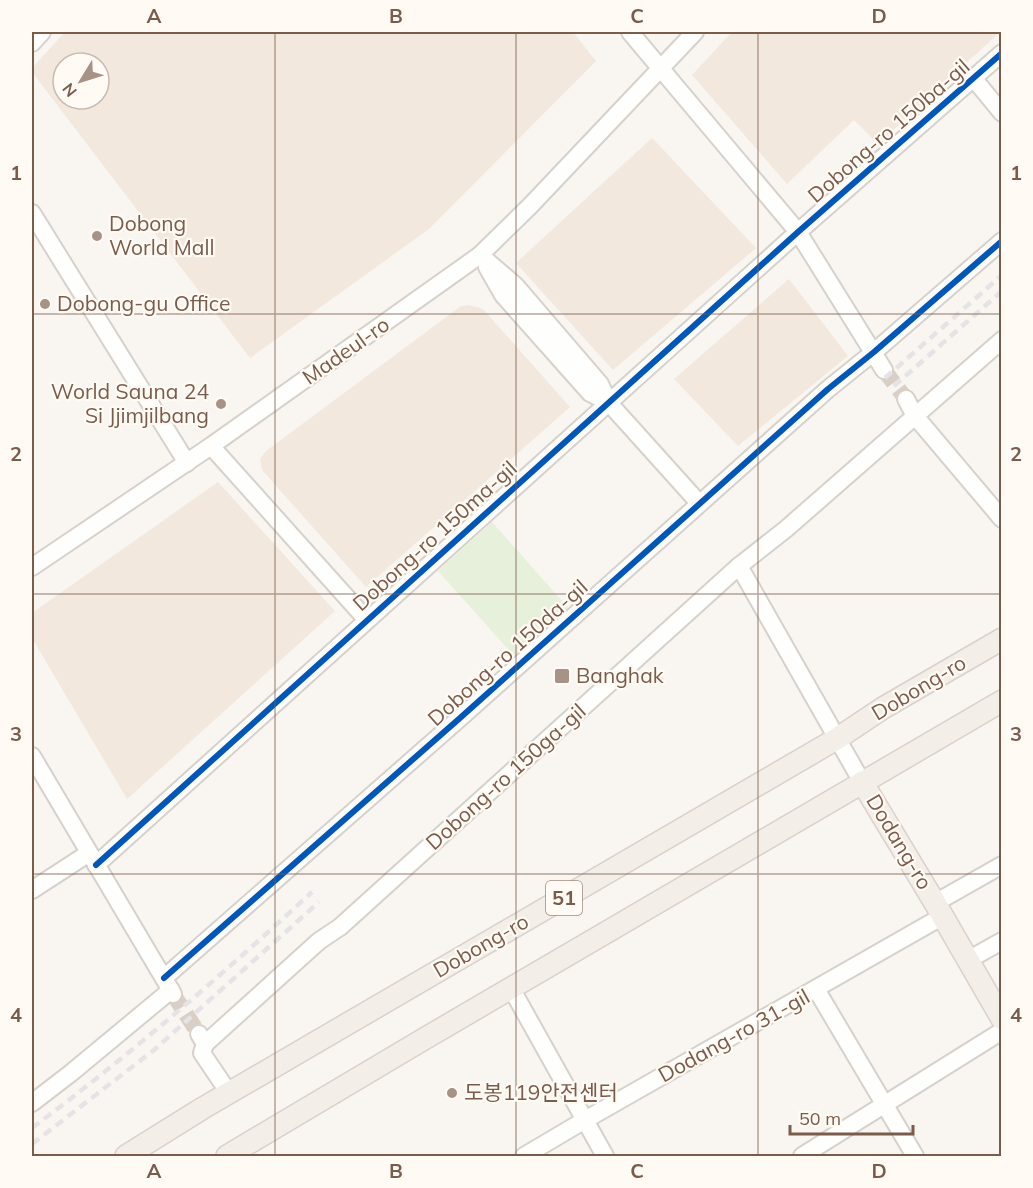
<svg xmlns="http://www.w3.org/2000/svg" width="1033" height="1188" font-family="Mulish,'Noto Sans KR',sans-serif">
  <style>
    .residential { fill: #f2e8de; fill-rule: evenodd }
    .green { fill: #e7f0db }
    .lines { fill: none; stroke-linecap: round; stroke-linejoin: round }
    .minor-tunnel { stroke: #d9cfc7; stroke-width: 16; stroke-dasharray: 16 8; stroke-linecap: butt }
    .minor-casing { stroke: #d7d1cb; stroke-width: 20 }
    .major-casing { stroke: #dad1cc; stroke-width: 24 }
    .minor { stroke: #fefefd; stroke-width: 16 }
    .major { stroke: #f3eee8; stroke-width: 21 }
    .rail { stroke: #e6e3e7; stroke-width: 4.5; stroke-dasharray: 9 6; stroke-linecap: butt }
    .cycleway-casing { stroke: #fffaf3; stroke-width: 10 }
    .cycleway { stroke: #0057b8; stroke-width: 6 }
    .grid { fill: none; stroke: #7a5c4d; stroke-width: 1.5; stroke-opacity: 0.55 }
    .poi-dot { fill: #a69286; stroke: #fffaf3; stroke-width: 2 }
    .labels { text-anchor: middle; stroke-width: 4.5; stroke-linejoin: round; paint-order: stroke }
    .shield { fill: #fffaf3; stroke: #a28b7f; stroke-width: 1.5 }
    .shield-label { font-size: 20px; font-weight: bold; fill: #7a5c4d }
    .street-label { font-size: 21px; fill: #7a5c4d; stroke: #fffaf3 }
    .poi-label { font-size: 21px; fill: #7a5c4d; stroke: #fffaf3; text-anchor: start }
    .neatline { fill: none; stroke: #7a5c4d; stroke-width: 2 }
    .grid-label { font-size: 20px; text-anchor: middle; font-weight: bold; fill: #7a5c4d }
  </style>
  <rect width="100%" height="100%" fill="#f9f5f0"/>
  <g class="residential">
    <path d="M65 32H573L596 61 429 229 250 358 32 72V68ZM63 63H99V99H63Z"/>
    <path d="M732 32H1000L878 144 854 120 787 184 692 75Z"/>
    <path d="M652 138 756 248 613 370 516 263Z"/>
    <path d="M789 279 848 356 738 446 674 379Z"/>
    <path d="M469 305 483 309 570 407 366 587 262 470 260 459 266 451 461 306Z"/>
    <path d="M218 482 335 611 127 799 32 638V613Z"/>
  </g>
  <path class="green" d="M492 522 570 610 516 658 438 571Z"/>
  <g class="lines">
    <g class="minor-tunnel">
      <path d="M884 370 906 399"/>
      <path d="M173 994 199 1034"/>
    </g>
    <defs>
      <g id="minor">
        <path d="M630 32 798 232 884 370"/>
        <path d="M32 43 42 32"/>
        <path d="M974 79 1002 113"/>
        <path d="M32 213 187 463"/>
        <path d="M480 255 515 285 600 384 609 403 699 503"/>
        <path d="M487 267 503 295 590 393 609 403"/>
        <path d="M906 399 915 416 1002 519"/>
        <path d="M211 446 366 619"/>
        <path d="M739 566 862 782"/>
        <path d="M32 567 211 446 480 255 530 206 695 32"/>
        <path d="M32 756 173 994"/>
        <path d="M96 865 798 232 1002 53"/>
        <path d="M32 890 89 853"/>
        <path d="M935 903 1002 865"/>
        <path d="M968 960 1002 941"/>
        <path d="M164 978 460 718 828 389 874 352 1002 241"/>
        <path d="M511 988 605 1156"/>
        <path d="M816 989 915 1156"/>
        <path d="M199 1034 205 1044 202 1053 229 1093"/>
        <path d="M205 1044 319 941 340 927 739 566 786 529 1002 340"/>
        <path d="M32 1103 71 1073 171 990"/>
        <path d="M524 1156 585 1120 943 916"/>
        <path d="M802 1156 1002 1031"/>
      </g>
      <g id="major">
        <path d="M862 782 935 903 1002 1019"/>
        <path d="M126 1156 203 1108 838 738 883 708 1002 639"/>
        <path d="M227 1156 424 1039 1002 701"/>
      </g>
    </defs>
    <use href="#minor" class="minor-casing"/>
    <use href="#major" class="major-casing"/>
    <use href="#minor" class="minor"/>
    <use href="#major" class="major"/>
    <g class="rail">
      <path d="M885 378 1002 275"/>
      <path d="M894 386 1002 291"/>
      <path d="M32 1128C130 1055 222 975 312 892"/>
      <path d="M32 1144 154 1050 319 902"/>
    </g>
    <defs>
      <g id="cycleway">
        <path d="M96 865 798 232 1002 53"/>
        <path d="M164 978 460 718 828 389 874 352 1002 241"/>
      </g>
    </defs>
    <use href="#cycleway" class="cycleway-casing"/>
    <use href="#cycleway" class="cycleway"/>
  </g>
  <path class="grid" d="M275 32V1156M516 32V1156M758 32V1156M32 314H1002M32 594H1002M32 874H1002"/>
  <g class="poi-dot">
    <circle cx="97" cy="236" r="6"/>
    <circle cx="45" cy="304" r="6"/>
    <circle cx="221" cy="404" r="6"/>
    <rect x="554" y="668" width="16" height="16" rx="3"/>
    <circle cx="452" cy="1093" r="6"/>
  </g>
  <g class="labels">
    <rect class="shield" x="546" y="881" width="36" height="34" rx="4.5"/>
    <g class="shield-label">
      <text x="564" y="905">51</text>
    </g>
    <g class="street-label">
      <text transform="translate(889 131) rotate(-41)" y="7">Dobong-ro 150ba-gil</text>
      <text transform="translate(346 351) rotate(-35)" y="7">Madeul-ro</text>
      <text transform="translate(435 536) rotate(-42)" y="7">Dobong-ro 150ma-gil</text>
      <text transform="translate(508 653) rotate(-42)" y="7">Dobong-ro 150da-gil</text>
      <text transform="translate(919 688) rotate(-31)" y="7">Dobong-ro</text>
      <text transform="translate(506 777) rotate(-42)" y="7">Dobong-ro 150ga-gil</text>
      <text transform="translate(899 842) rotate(59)" y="7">Dodang-ro</text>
      <text transform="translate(481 946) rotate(-30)" y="7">Dobong-ro</text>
      <text transform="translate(734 1036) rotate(-29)" y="7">Dodang-ro 31-gil</text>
    </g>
    <g class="poi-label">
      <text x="109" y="231">Dobong<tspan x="109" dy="24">World Mall</tspan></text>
      <text x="57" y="311">Dobong-gu Office</text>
      <text x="209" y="399" text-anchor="end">World Sauna 24<tspan x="209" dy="24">Si Jjimjilbang</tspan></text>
      <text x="576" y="683">Banghak</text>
      <text x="464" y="1100">도봉119안전센터</text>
    </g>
  </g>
  <rect width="1033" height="1188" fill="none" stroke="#fffaf3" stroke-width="66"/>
  <g transform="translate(81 81) rotate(232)"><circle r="28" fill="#fffaf3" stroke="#cabbb1" stroke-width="1.5"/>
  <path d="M0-4.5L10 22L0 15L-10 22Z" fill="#a69286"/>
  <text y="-9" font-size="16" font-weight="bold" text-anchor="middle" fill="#7a5c4d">N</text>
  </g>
  <path d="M790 1125v9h123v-9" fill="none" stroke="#7a5c4d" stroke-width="3"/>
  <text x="799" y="1125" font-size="18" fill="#7a5c4d" stroke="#fffaf3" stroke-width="4.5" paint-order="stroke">50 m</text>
  <rect x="33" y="33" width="967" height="1122" class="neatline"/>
  <g class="grid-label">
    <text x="154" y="23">A</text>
    <text x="396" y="23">B</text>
    <text x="637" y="23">C</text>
    <text x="879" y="23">D</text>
    <text x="16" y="180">1</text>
    <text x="1016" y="180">1</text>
    <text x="16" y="461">2</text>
    <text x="1016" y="461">2</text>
    <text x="16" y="741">3</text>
    <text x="1016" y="741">3</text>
    <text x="16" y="1022">4</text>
    <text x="1016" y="1022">4</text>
    <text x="154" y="1178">A</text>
    <text x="396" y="1178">B</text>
    <text x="637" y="1178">C</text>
    <text x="879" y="1178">D</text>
  </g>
</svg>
